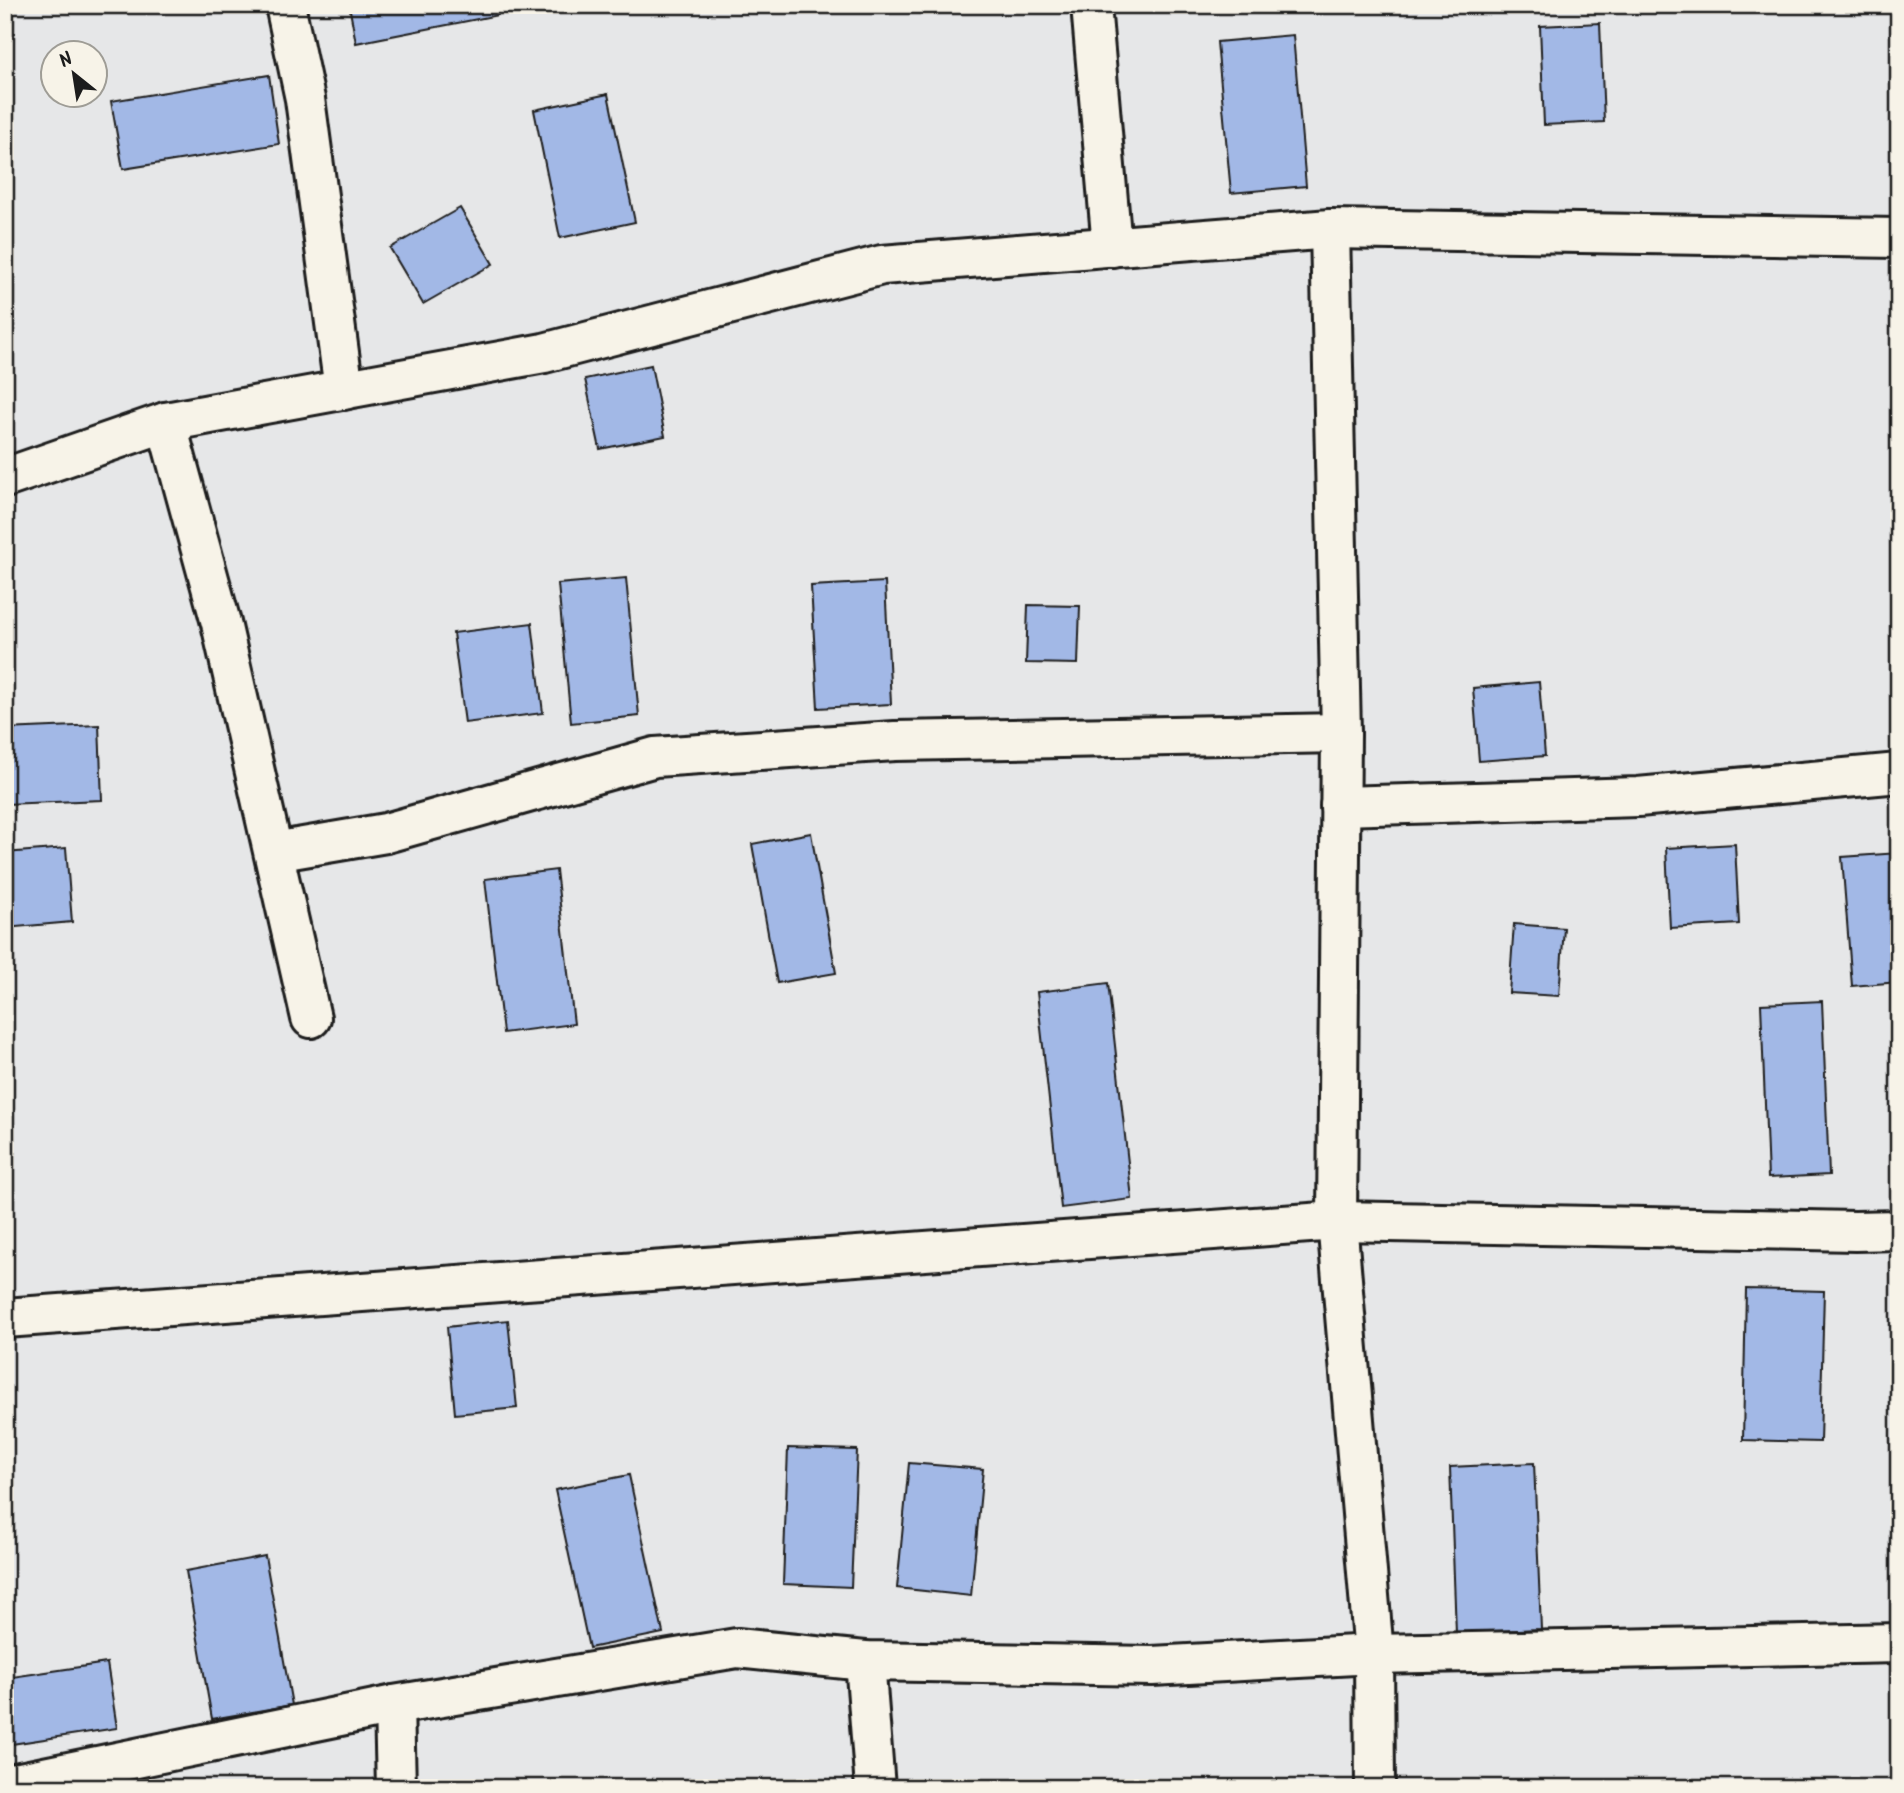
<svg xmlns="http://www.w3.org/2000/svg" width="1904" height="1793" font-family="Kalam,sans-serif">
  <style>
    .building { fill: #a2b8e6; stroke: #1c1c1c; stroke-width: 2 }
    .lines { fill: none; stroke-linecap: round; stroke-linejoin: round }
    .minor-casing { stroke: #1c1c1c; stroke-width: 44 }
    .minor { stroke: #f7f3e8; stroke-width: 38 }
  </style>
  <rect width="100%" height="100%" fill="#e6e7e8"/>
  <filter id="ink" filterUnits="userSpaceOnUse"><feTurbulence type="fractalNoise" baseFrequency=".0143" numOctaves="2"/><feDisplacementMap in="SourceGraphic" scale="14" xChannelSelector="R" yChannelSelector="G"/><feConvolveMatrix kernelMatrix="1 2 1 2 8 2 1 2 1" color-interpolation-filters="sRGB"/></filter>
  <g filter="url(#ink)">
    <g class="building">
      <path d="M349 5H497L498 15 356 43Z"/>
      <path d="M1600 23 1604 122 1544 125 1540 26Z"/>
      <path d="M1293 35 1306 186 1231 193 1217 42Z"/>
      <path d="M269 75 279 144 123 169 111 101Z"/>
      <path d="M608 94 635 222 560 238 534 110Z"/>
      <path d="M460 208 493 264 423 304 390 248Z"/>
      <path d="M651 365 665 436 600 449 585 379Z"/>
      <path d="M626 578 639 716 571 723 558 584Z"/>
      <path d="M885 582 891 704 818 708 811 586Z"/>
      <path d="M1028 605 1080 606 1078 664 1026 663Z"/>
      <path d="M532 623 543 713 465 723 453 633Z"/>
      <path d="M1539 682 1545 756 1479 761 1473 688Z"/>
      <path d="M99 725 102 800 5 804V729Z"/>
      <path d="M811 833 836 973 777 983 752 844Z"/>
      <path d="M1735 844 1739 924 1670 928 1666 848Z"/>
      <path d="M66 848 72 922 5 928V853Z"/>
      <path d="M1899 853V982L1852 986 1842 857Z"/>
      <path d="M556 870 574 1024 503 1033 485 879Z"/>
      <path d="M1514 924 1564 928 1559 996 1509 993Z"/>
      <path d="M1108 983 1132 1199 1061 1208 1037 992Z"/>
      <path d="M1822 1001 1829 1175 1768 1178 1761 1004Z"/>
      <path d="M1746 1289 1824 1291 1820 1442 1743 1440Z"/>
      <path d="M508 1320 517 1408 455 1414 447 1327Z"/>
      <path d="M788 1448 857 1450 851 1587 783 1584Z"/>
      <path d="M909 1463 983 1469 971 1596 897 1588Z"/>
      <path d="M1534 1463 1541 1629 1456 1633 1450 1467Z"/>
      <path d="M629 1475 663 1633 589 1648 555 1490Z"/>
      <path d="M265 1556 292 1705 212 1719 186 1571Z"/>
      <path d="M107 1663 117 1728 5 1745V1678Z"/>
    </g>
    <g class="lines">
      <defs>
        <g id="minor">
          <path d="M285 5 305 99 344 390"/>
          <path d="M1091 5 1112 247"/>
          <path d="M1330 229 1341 733 1337 1221 1374 1654 1375 1788"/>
          <path d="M166 422 221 623 311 1018"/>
          <path d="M5 478 166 422 544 353 882 265 1330 229 1899 238"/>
          <path d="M1340 806 1638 797 1899 773"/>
          <path d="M274 852 386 833 655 757 895 741 1341 733"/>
          <path d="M5 1318 1337 1221 1855 1231 1899 1230"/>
          <path d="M865 1661 875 1788"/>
          <path d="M394 1705 396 1788"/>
          <path d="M5 1785 394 1705 737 1648 865 1661 1152 1666 1374 1654 1899 1643"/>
        </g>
      </defs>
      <use href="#minor" class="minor-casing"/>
      <use href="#minor" class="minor"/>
    </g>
  </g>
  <rect width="1904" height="1793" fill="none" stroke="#f7f3e8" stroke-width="28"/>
  <rect x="14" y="14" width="1876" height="1765" fill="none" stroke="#1c1c1c" stroke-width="2.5" filter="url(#ink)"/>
  <g transform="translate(74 74) rotate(330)"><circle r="33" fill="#f7f3e8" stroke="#9f9d96" stroke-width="2"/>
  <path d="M0-5L12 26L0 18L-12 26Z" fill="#1c1c1c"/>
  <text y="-10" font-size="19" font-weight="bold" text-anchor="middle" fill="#1c1c1c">N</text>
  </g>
</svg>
